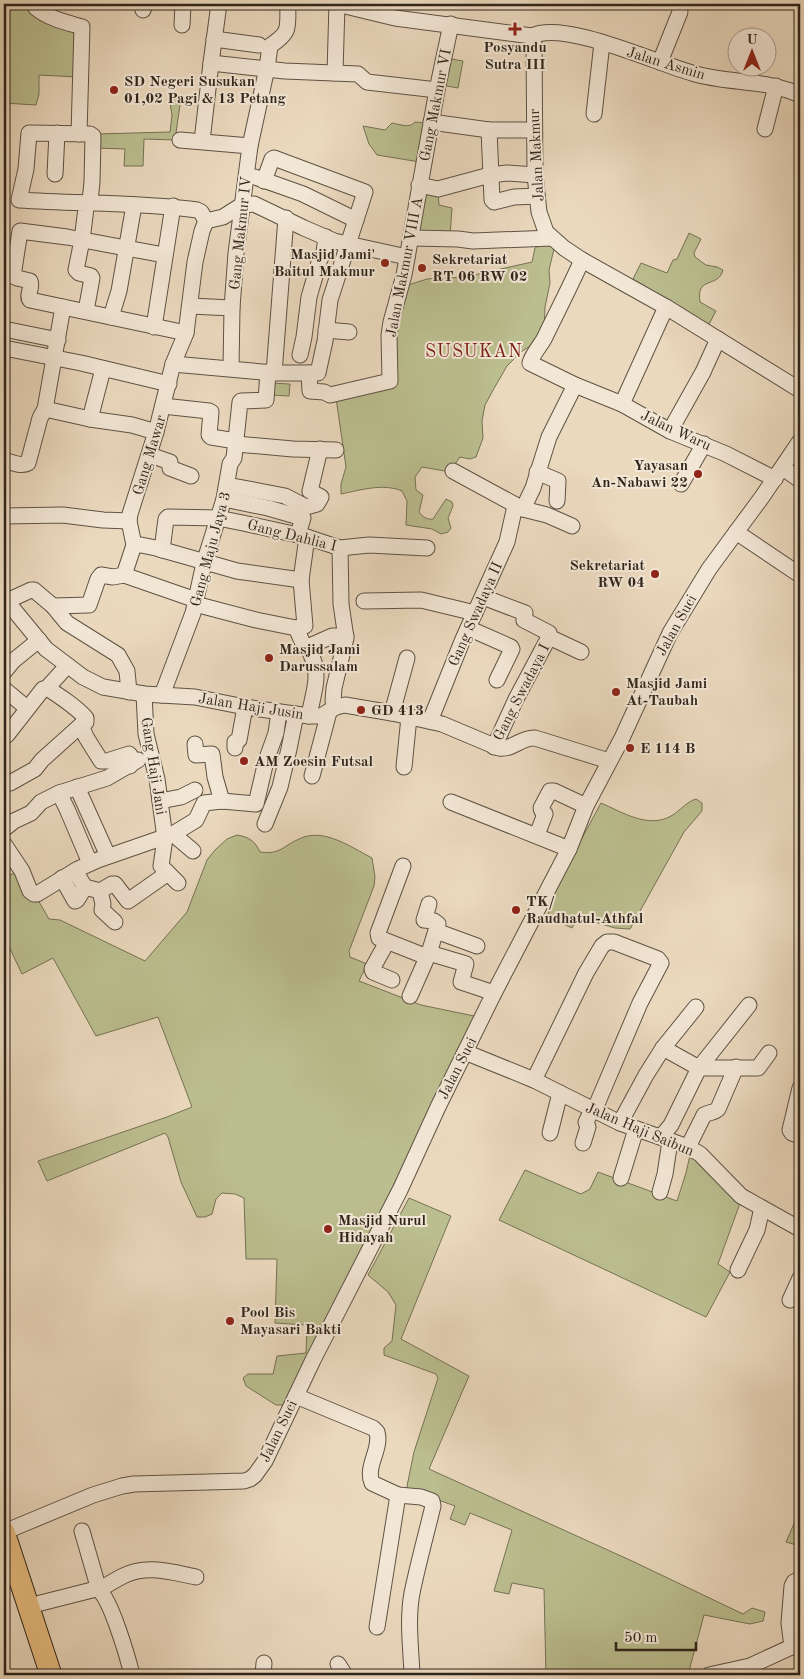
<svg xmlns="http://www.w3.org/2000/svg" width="804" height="1679" font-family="'Old Standard TT',serif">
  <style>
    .green { fill: #bbbe8f; stroke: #757255 }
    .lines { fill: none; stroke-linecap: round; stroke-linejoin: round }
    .minor-casing { stroke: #5e5244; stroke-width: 17 }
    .highway-casing { stroke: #2f251b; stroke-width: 23 }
    .minor { stroke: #f2e6d5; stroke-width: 15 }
    .highway { stroke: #e6bc7f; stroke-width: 21 }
    .poi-dot { fill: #8f2418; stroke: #f2e6d5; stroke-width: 2 }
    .labels { text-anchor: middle; stroke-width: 4; stroke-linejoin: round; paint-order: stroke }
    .poi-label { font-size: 15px; font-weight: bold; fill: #2f251b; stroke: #f2e6d5; text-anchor: start }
    .street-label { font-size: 15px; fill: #2f251b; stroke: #f2e6d5 }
    .quarter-label { font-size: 18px; letter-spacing: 1px; fill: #7a1f14; stroke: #f2e6d5 }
  </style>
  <rect width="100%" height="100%" fill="#ebd9be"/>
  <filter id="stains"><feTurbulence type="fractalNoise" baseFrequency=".004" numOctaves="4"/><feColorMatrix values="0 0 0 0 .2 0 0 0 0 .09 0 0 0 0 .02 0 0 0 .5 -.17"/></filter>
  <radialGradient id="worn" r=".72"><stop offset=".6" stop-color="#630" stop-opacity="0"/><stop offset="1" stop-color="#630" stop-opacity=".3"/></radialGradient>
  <g class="green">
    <path d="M4 4H29L76 31 78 77 39 75V94L36 105 4 103Z"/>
    <path d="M446 58 463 61 458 88 441 85Z"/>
    <path d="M175 98 179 101 180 105 175 140 144 139 143 166H124L125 149 96 148V134L170 132 172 115 170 103Z"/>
    <path d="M415 122 426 123 420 162 377 155 369 144 363 126 385 130 392 123C399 124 410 129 415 122Z"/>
    <path d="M421 188 438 192 439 205 452 208 450 236 413 234Z"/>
    <path d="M689 233 701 239 694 253 695 257 706 265 717 267 723 270C718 289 696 275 700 302L716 311 708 326 633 279 641 263 667 273 673 260 677 259Z"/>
    <path d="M542 244 551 246 554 249 549 270 550 283 545 307 544 333 538 341 521 352 507 366 492 392 485 405 482 421 483 438 476 457 470 459 460 457 453 467 445 471 422 467 415 477 416 490 423 495 419 512C423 517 427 520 433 519L446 499 452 502 453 506 448 518 451 528 448 532 441 534 432 529 406 525 407 501 402 491C383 483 361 490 341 494V484L346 467 336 398 392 384V327L408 285 427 279 465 277 532 262 535 248Z"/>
    <path d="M270 383 290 384 289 396 270 395Z"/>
    <path d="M696 799 702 803V811L684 832 630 929 615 928 578 917 572 928 547 916 552 905 547 903 601 803C622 812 648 829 671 816 680 811 686 802 696 799Z"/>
    <path d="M237 835C249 837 255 841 260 852 280 855 283 846 299 839 323 827 351 847 372 858L375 877 374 886 349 951 350 957 367 964 359 981 421 1005 479 1017 361 1249 287 1405H276L246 1386 243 1378 248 1374H273L277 1356 306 1353 307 1325 275 1323 277 1259H246L244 1198 235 1194 222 1193 216 1199 212 1214 205 1217H197L181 1182 168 1137 165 1133 47 1181 38 1161 167 1117 192 1107 158 1017 96 1036 53 958 22 974 4 936V877L18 872 26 879 49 919 60 920 145 961 187 912 207 860 215 850 227 839Z"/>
    <path d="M686 1144 743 1195 718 1264 730 1272 706 1317 499 1220 525 1170 581 1194 590 1189 598 1172 677 1201 686 1173 690 1155Z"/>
    <path d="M409 1198 451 1216 401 1339 469 1376 429 1469 632 1561 743 1614 752 1608 765 1612 763 1621 750 1624 704 1615 689 1671 643 1675H546L544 1589 512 1583 509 1594 494 1591 512 1530 470 1513 465 1525 450 1519 455 1506 408 1489 407 1486 414 1452 438 1378 436 1374 384 1355V1348L392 1341 396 1305 388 1292 368 1275Z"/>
    <path d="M800 1510V1546L786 1542Z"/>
  </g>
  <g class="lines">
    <defs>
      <g id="minor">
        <path d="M35 4 36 8C50 19 65 22 82 27L79 134"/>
        <path d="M337 4 395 18 532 36"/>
        <path d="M143 10 145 4"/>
        <path d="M182 25 183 4"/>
        <path d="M532 36 534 44 535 175 539 212 546 232 564 248 582 260 666 307 800 390"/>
        <path d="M532 36C564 20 656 63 692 73 728 84 766 79 800 95"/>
        <path d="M214 39 259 45"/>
        <path d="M660 62 680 12"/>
        <path d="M211 63 285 71 358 74 367 82 437 90"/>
        <path d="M335 73 337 4"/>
        <path d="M594 114 602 43"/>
        <path d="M431 122 489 130H534"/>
        <path d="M765 129 776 86"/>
        <path d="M489 130 492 200 494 202 514 197 537 196"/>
        <path d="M180 140 250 146 236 253 232 308 231 368"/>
        <path d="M202 141 211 63 219 4"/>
        <path d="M250 146 267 68 270 46C292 31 287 28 288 4"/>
        <path d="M55 174 57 133"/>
        <path d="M255 177 303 194 356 220"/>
        <path d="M419 185 438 189 490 175 507 173 535 175"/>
        <path d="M206 221 223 217 242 205 254 204 304 228 334 241 407 257"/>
        <path d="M411 238 458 239 473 241 552 238"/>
        <path d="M164 255 67 237 20 231 13 276 17 278 30 281C33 288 26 295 30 300L186 333"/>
        <path d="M582 260C570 287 557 312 544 339 540 346 532 355 530 363L575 385 622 404 670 431 726 454 775 479"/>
        <path d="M190 306 232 308"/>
        <path d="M86 311 92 278 91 276 79 273 76 270 82 240 86 208C88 206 89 204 90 201L92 182 93 136 90 134 29 133 26 169 19 200C79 204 138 202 197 210L201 212 206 221"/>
        <path d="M111 317 119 291 134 205"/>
        <path d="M154 327 173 206"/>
        <path d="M4 329 58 340"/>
        <path d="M326 330 349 332"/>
        <path d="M4 348 81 363 169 384"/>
        <path d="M300 355 304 337 309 297 320 259 324 252 326 237"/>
        <path d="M173 364 274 373H318L325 341 330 300 365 192 274 158 272 159 264 181"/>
        <path d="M274 373 286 218"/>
        <path d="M309 373 310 391 324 392 330 395 390 381 389 335 391 322 404 275 437 90 451 24"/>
        <path d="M622 404 666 307"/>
        <path d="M163 406 209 411 211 412 209 435 211 437 236 441"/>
        <path d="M45 409 90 419 132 425 156 432"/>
        <path d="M90 419 103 369"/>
        <path d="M670 431 703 372 718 339"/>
        <path d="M236 444 293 449 336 450"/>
        <path d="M150 455 170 462V468L191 476"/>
        <path d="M4 460C11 462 21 467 28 463L40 418 45 409 63 307"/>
        <path d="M783 468 800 480"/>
        <path d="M453 471 523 509 547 515 572 526"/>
        <path d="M537 472 558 481 557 501"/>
        <path d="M681 484 704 444"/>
        <path d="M227 485 285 496 306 507 317 504 321 497 310 491 320 449"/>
        <path d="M224 499 268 508 303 518 298 534"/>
        <path d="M523 509 533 488 549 437 575 385"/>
        <path d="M4 516 63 515 103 520 129 521"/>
        <path d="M736 532 800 575"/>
        <path d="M134 545 129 521 130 514 156 432 173 364 186 333 195 262 202 231 206 221"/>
        <path d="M134 545H141L156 548 237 571 301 580 307 537"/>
        <path d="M162 550 166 519 168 517 218 518 243 523 307 537 340 548 369 545 427 548"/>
        <path d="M124 575 196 600"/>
        <path d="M483 597 525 613 524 620 549 633V637L581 652"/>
        <path d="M4 599 14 610 46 649 83 677 103 687 144 694 195 697 245 707 309 716H321L336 707 345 705 392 713 442 724 499 748C513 750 521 737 535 738L609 761"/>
        <path d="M7 601 31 590H34L53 606 89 605 98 579 101 575 113 577 124 575 134 545"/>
        <path d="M364 601 421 600 475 613"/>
        <path d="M195 604 256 620 296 628 305 648 332 636H346"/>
        <path d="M53 606 67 623 118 655 127 671 129 692"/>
        <path d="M296 628 305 626 301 580"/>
        <path d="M468 628 511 647 512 649 497 680"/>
        <path d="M4 672 13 661 39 640"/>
        <path d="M47 688C61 697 75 706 86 718V722L81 725"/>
        <path d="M4 689 27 708"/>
        <path d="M144 694 146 734 157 779 165 838 161 866 178 883"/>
        <path d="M162 695 193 613 204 563 224 499 230 464 234 458 240 402 241 401 266 400 268 372"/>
        <path d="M336 707 333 701 334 688 346 638 341 604 340 548"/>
        <path d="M392 713 407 658"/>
        <path d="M309 716C312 697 322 674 311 655"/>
        <path d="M430 721 463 639 507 542 515 506"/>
        <path d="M4 737 7 735 43 689 47 688 67 666"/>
        <path d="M195 744 196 755 212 754 215 777 222 801"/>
        <path d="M494 747 516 699 549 637"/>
        <path d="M235 748V742L239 740 245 707"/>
        <path d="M404 767 409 717"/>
        <path d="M312 776 329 712"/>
        <path d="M4 783H10L35 769 42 760 81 725 86 737 101 761H107L129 754 130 755V766"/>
        <path d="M77 787 108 856"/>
        <path d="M59 793 67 809 90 863"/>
        <path d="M160 801 181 797 195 790"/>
        <path d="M451 802 569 849"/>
        <path d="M265 824 280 787 289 749 296 714"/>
        <path d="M4 829 14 821 31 813 41 802 59 793 107 778 138 760"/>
        <path d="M173 834 193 851"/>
        <path d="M537 835 545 814 542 811 541 808 550 791H554L586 806"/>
        <path d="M4 844 22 871 30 891 34 894H37L78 869 98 860 173 834 196 820 204 803 222 801 256 804 266 761 276 733 279 712"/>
        <path d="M403 866 378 933 379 938 427 957"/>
        <path d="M75 871 85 887 100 891 112 884H115L128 901 168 873"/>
        <path d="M62 878 75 901 77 900 85 887"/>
        <path d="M100 891 103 904 102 910 115 922"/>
        <path d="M436 931 477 946"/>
        <path d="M387 942 372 969 373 972 392 980"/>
        <path d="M429 953 466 964 461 982 494 993"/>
        <path d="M410 996 429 953 438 924 434 921 424 920 429 904"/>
        <path d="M663 1048 699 1068H758L769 1053"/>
        <path d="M465 1052 534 1080 620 1123 688 1147 700 1154 741 1196 800 1229"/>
        <path d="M534 1080 586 973 602 946 607 942H614L658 959 661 963 640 1003 594 1111"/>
        <path d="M800 1088 790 1130 792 1133 800 1136"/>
        <path d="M620 1123 646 1075 663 1048 696 1007"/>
        <path d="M550 1133 560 1093"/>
        <path d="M661 1137 671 1125 699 1068 749 1005"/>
        <path d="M583 1143 588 1127 586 1122 592 1110"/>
        <path d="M688 1147 704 1115C709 1112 714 1113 718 1109L736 1067"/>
        <path d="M621 1178 636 1129"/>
        <path d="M660 1192 665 1174 670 1141"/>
        <path d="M738 1270 757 1230 762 1208"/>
        <path d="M790 1300 800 1278"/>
        <path d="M296 1396 373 1428 377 1432C382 1449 365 1466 372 1483L398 1495 421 1497 432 1501 433 1506C426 1535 418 1564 412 1593 407 1620 411 1648 412 1675"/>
        <path d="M82 1531 97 1583 96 1589"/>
        <path d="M4 1532 93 1495 122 1486 134 1484 244 1481 250 1479 255 1475 265 1461 313 1360 400 1190 438 1107 494 993 569 849 586 806 622 738 670 633 709 569 762 497 800 441"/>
        <path d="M99 1590C107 1585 115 1580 123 1576 147 1564 171 1572 196 1577"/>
        <path d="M29 1606 96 1589 99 1590C111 1600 128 1658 132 1675"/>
        <path d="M377 1627 398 1495"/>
        <path d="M792 1647 789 1623 792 1586 794 1582 800 1579"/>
        <path d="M338 1664 345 1675"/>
        <path d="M263 1675 264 1663"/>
        <path d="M709 1675 750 1666 800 1643"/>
      </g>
      <path id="highway" d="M4 1532 51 1675"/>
    </defs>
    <use href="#minor" class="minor-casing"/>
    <use href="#highway" class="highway-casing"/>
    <use href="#minor" class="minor"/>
    <use href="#highway" class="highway"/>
  </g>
  <g class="poi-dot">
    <path d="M512.5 21.5h5v5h5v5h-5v5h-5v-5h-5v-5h5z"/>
    <circle cx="114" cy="90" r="5"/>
    <circle cx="385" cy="263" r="5"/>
    <circle cx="422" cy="268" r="5"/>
    <circle cx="698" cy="474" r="5"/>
    <circle cx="655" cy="574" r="5"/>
    <circle cx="269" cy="658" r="5"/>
    <circle cx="616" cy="692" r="5"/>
    <circle cx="361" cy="710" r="5"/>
    <circle cx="630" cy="748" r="5"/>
    <circle cx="244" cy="761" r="5"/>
    <circle cx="516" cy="910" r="5"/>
    <circle cx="328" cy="1229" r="5"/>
    <circle cx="230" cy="1321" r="5"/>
  </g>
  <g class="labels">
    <g class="poi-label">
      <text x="515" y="52" text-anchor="middle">Posyandu<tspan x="515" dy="17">Sutra III</tspan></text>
      <text x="124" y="86">SD Negeri Susukan<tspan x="124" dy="17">01,02 Pagi &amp; 13 Petang</tspan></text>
      <text x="375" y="259" text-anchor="end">Masjid Jami'<tspan x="375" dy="17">Baitul Makmur</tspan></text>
      <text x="432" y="264">Sekretariat<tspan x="432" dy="17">RT 06 RW 02</tspan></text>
      <text x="688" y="470" text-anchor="end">Yayasan<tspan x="688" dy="17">An-Nabawi 22</tspan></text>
      <text x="645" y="570" text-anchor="end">Sekretariat<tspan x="645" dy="17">RW 04</tspan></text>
      <text x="279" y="654">Masjid Jami<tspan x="279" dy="17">Darussalam</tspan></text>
      <text x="626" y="688">Masjid Jami<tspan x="626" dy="17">At-Taubah</tspan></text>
      <text x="371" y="715">GD 413</text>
      <text x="640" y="753">E 114 B</text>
      <text x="254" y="766">AM Zoesin Futsal</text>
      <text x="526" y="906">TK/<tspan x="526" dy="17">Raudhatul-Athfal</tspan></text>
      <text x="338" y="1225">Masjid Nurul<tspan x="338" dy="17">Hidayah</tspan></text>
      <text x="240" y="1317">Pool Bis<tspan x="240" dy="17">Mayasari Bakti</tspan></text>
    </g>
    <g class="street-label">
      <text transform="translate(666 63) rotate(17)" y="5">Jalan Asmin</text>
      <text transform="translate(435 105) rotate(-79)" y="5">Gang Makmur VI</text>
      <text transform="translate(536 155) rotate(-93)" y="5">Jalan Makmur</text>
      <text transform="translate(240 233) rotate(-84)" y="5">Gang Makmur IV</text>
      <text transform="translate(404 267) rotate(-79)" y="5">Jalan Makmur VIII A</text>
      <text transform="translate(676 430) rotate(25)" y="5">Jalan Waru</text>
      <text transform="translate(149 455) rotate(-73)" y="5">Gang Mawar</text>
      <text transform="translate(292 535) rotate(14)" y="5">Gang Dahlia I</text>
      <text transform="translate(210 549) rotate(-75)" y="5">Gang Maju Jaya 3</text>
      <text transform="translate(475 614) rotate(-66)" y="5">Gang Swadaya II</text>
      <text transform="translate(676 625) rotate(-61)" y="5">Jalan Suci</text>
      <text transform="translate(521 692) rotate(-63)" y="5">Gang Swadaya I</text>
      <text transform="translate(251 706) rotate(9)" y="5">Jalan Haji Jusin</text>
      <text transform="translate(154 766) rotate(81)" y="5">Gang Haji Jani</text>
      <text transform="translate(457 1068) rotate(-63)" y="5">Jalan Suci</text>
      <text transform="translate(640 1129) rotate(23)" y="5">Jalan Haji Saibun</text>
      <text transform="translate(278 1431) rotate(-64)" y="5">Jalan Suci</text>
    </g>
    <g class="quarter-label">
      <text x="474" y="357">SUSUKAN</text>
    </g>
  </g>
  <rect width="804" height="1679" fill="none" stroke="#ebd9be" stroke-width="20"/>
  <rect x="5" y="5" width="794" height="1669" fill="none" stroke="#2f251b" stroke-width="2.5"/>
  <rect x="10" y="10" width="784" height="1659" fill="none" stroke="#2f251b"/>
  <g transform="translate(752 52)"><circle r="24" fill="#f2e6d5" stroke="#a4998b"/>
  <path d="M0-4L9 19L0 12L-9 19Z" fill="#8f2418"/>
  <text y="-8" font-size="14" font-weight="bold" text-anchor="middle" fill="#2f251b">U</text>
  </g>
  <path d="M616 1642v8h80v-8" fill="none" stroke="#2f251b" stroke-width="2.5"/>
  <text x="624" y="1642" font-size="15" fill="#2f251b" stroke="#f2e6d5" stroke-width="4" paint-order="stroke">50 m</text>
  <rect width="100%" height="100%" filter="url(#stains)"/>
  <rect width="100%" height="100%" fill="url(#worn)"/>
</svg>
